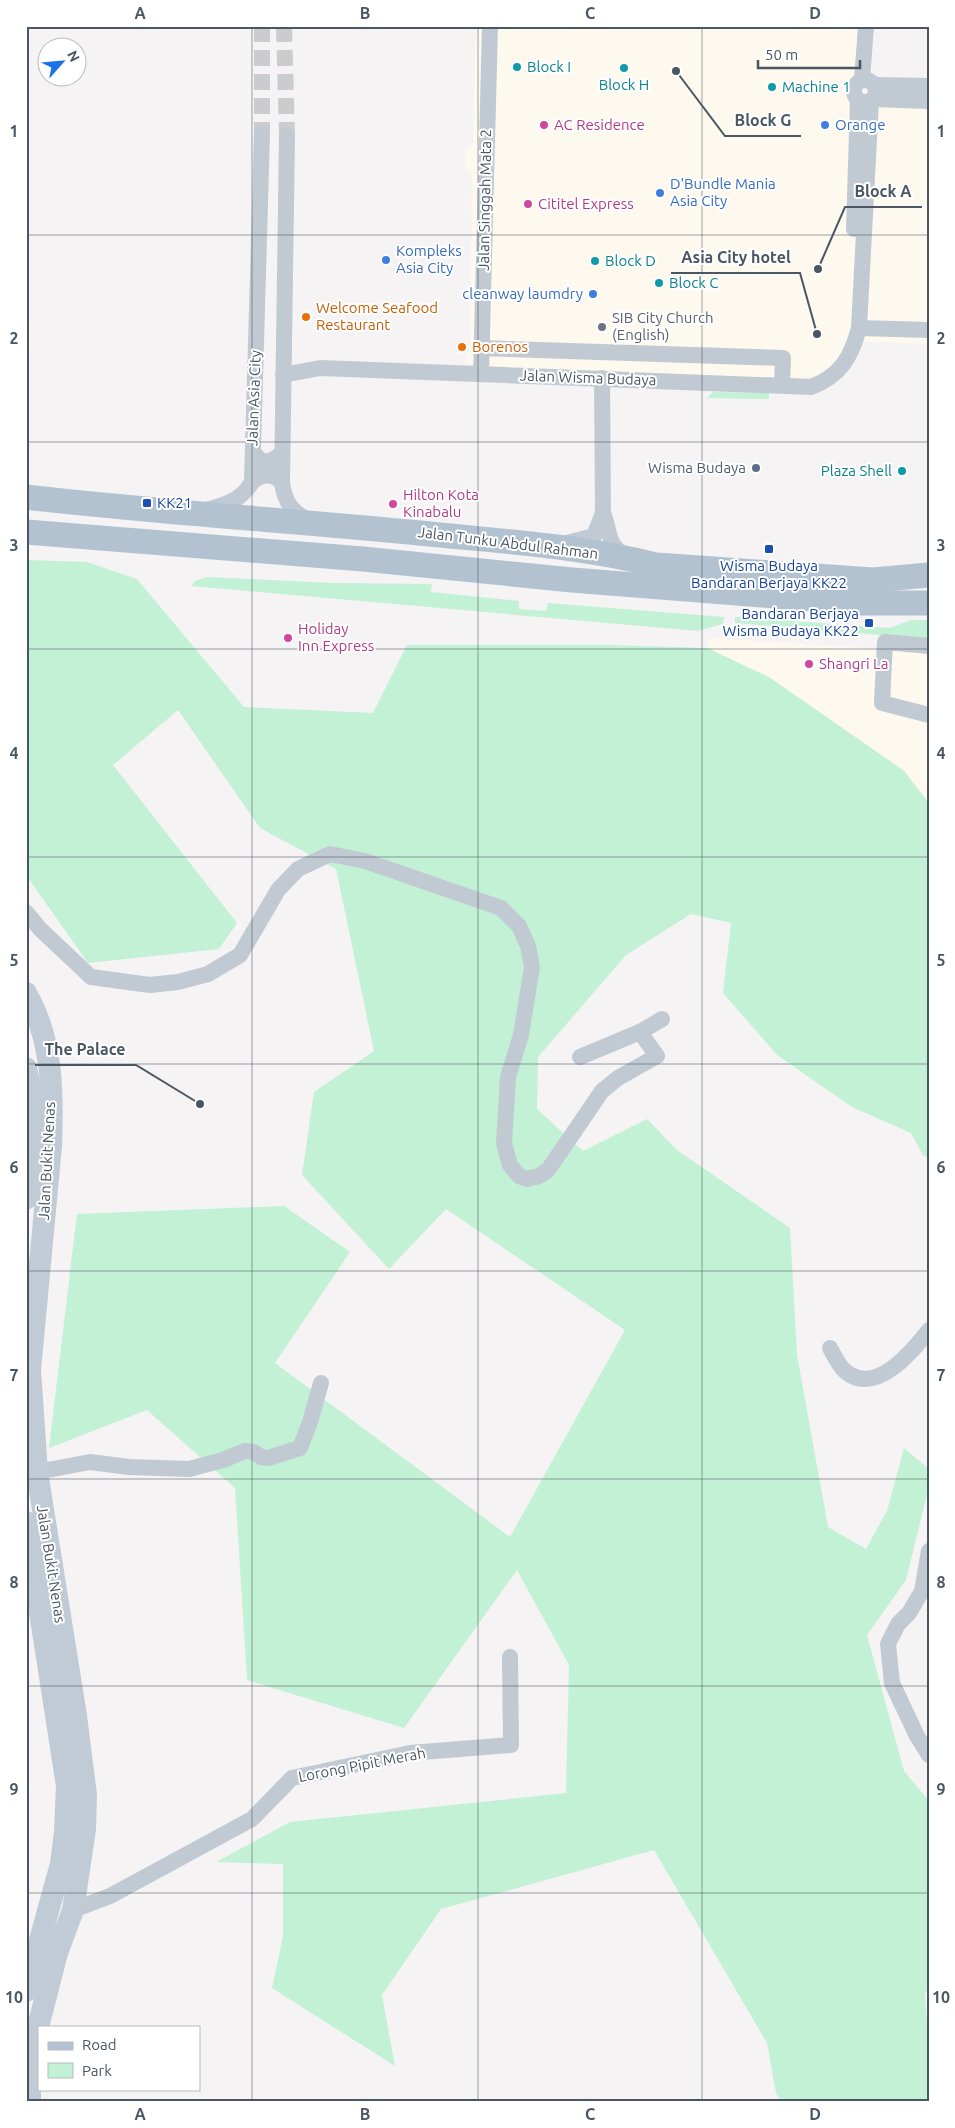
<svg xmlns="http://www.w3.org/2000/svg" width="955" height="2128" font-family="Ubuntu,sans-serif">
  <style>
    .commercial { fill: #fdf9ef }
    .green { fill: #c3f1d5 }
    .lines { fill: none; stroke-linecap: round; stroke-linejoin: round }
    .minor-tunnel { stroke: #caccce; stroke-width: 16; stroke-dasharray: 16 8; stroke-linecap: butt }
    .minor { stroke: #c1cad2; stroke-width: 16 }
    .secondary { stroke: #c1cbd6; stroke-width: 22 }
    .primary { stroke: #b3c2d1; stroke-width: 25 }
    .grid { fill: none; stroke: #4a5661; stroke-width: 1; stroke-opacity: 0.55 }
    .culture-dot { fill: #0f9aa8; stroke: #fff; stroke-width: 2 }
    .hotel-dot { fill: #d1479c; stroke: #fff; stroke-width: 2 }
    .shop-dot { fill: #3f7fe0; stroke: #fff; stroke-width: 2 }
    .food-dot { fill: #e8710a; stroke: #fff; stroke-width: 2 }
    .worship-dot { fill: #6b7280; stroke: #fff; stroke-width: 2 }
    .service-dot { fill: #5c6f8a; stroke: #fff; stroke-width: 2 }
    .transit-dot { fill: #1a4fb4; stroke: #fff; stroke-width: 2 }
    .labels { text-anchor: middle; stroke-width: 4; stroke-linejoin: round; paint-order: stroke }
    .culture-label { font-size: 15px; fill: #0d838f; stroke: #fff; text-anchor: start }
    .hotel-label { font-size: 15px; fill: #b23c85; stroke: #fff; text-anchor: start }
    .shop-label { font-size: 15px; fill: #366cbe; stroke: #fff; text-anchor: start }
    .street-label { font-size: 15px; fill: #4a5661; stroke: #fff }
    .food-label { font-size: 15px; fill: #c56008; stroke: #fff; text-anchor: start }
    .worship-label { font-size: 15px; fill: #5b616d; stroke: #fff; text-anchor: start }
    .service-label { font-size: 15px; fill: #4e5e75; stroke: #fff; text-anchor: end }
    .transit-label { font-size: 15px; fill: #164399; stroke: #fff; text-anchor: start }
    .leader { fill: none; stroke: #4a5661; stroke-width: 2 }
    .callout-dot { fill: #4a5661; stroke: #fff; stroke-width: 2 }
    .callout-label { font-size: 16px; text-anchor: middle; font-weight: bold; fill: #4a5661; stroke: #fff; stroke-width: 4; stroke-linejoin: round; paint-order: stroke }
    .neatline { fill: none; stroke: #4a5661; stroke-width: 2 }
    .grid-label { font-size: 16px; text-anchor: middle; font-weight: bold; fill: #4a5661 }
  </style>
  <rect width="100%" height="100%" fill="#f5f3f3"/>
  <g class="commercial">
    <path d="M476 26H866L864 105 929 107V344L858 341 826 374 807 378 529 371 466 363 467 353 470 350 472 175 465 167V151L473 143Z"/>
    <path d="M711 638 929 652V803L904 770 769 677 707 648Z"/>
  </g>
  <g class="green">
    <path d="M713 392 769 393V399L707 398Z"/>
    <path d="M26 560 87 562 137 579 244 707 373 713 407 645H609L707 648 769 677 904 771 929 803V1158L923 1155 911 1133 852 1107 777 1055 723 993 731 923 691 914 626 955 538 1057 537 1109 583 1151 647 1119 677 1150 790 1228 797 1355 828 1527 866 1549 887 1511 904 1448 929 1469V1486L906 1580 867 1635 904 1771 929 1801V1988L925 1993 929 2059V2102H781L776 2093 767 2043 654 1850 441 1909 382 1995 395 2066 272 1988 283 1936V1864L216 1862 290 1822 566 1793 569 1665 517 1570 404 1728 247 1680 235 1488 147 1410 49 1448 77 1214 284 1206 350 1252 275 1363 510 1537 625 1330 446 1209 389 1269 302 1175 314 1092 374 1051 336 869 260 828 178 710 113 765 237 923 219 949 88 963 26 875Z"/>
    <path d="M206 577 334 583 432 584 431 592 519 601V609L546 611 548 603 724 617 723 624 698 631 191 586 195 581Z"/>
    <path d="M735 617 890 628 911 620H929V639L735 623Z"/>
  </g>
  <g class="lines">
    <g class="minor-tunnel">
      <path d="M262 26V134"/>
      <path d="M284 26 287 136"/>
    </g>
    <g class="minor">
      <circle cx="865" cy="91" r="11"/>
      <path d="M862 80 866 26"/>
      <path d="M874 85 929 86"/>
      <path d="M873 99 929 101"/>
      <path d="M287 136 282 483C285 502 292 513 309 520"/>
      <path d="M854 229 858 100"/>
      <path d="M859 328 929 330"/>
      <path d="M481 348 783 358 782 385"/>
      <path d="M481 374 490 26"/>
      <path d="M283 375 320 368 811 387C840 376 851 358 859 328L871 101"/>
      <path d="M602 378 603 513C611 533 606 544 627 557"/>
      <path d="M253 452 261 461C271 462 275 460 282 452"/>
      <path d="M252 482C262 474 273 472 282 483"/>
      <path d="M206 510C226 504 241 501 252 482L262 134"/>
      <path d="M567 543 594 536 603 513"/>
      <path d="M929 646 885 642 882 703 929 715"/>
      <path d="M26 912 40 929 91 977 150 985 178 982 208 974 240 955 278 890 298 869 330 854 365 861 501 908 519 926 528 946 532 967 521 1035 508 1077 504 1144 510 1165 519 1176 527 1179 539 1176 548 1170 602 1091 618 1078 657 1056 640 1032 580 1057"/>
      <path d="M640 1032 662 1019"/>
      <path d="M830 1348C834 1355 839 1366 845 1371 875 1397 912 1352 929 1330"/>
      <path d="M37 1472 90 1462 129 1467 189 1469 223 1460 245 1451 254 1452 261 1457 268 1458 300 1448 310 1422 321 1383"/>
      <path d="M929 1551 922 1591 909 1613 898 1624 888 1644 892 1683 917 1736 929 1755"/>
      <path d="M73 1910 110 1896 252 1819 292 1778 410 1753 511 1745 510 1657"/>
    </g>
    <g class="secondary">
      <path d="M26 993C53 1039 53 1095 51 1146L30 1370 37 1472 76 1716 86 1795 85 1829 73 1910 57 1953 30 2058V2102"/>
      <path d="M26 1068C37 1110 31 1156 26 1199"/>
      <path d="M26 1522 67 1786 65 1832 61 1864 26 1991"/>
    </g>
    <g class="primary">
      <path d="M26 497C164 513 302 521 440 535 512 542 586 547 656 565L873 580 929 575"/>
      <path d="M26 532 363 559 572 580 862 603H929"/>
    </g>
  </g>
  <path class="grid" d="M252 26V2102M478 26V2102M702 26V2102M26 235H929M26 442H929M26 649H929M26 857H929M26 1064H929M26 1271H929M26 1479H929M26 1686H929M26 1893H929"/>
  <g class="culture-dot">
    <circle cx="517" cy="67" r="5"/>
    <circle cx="624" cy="68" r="5"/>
    <circle cx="772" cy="87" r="5"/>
    <circle cx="595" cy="261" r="5"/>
    <circle cx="659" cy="283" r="5"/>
    <circle cx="902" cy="471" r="5"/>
  </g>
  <g class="hotel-dot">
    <circle cx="544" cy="125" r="5"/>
    <circle cx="528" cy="204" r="5"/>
    <circle cx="393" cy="504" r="5"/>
    <circle cx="288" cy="638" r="5"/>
    <circle cx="809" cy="664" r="5"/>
  </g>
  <g class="shop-dot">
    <circle cx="825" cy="125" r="5"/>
    <circle cx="660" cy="193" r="5"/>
    <circle cx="386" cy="260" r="5"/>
    <circle cx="593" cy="294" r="5"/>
  </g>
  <g class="food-dot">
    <circle cx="306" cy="317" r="5"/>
    <circle cx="462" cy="347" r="5"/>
  </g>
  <circle class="worship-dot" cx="602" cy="327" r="5"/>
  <circle class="service-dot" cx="756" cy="468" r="5"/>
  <g class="transit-dot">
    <rect x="142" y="498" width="10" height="10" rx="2.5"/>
    <rect x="764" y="544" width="10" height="10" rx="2.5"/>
    <rect x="864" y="618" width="10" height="10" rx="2.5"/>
  </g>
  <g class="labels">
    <g class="culture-label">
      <text x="527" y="72">Block I</text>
      <text x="624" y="90" text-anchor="middle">Block H</text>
      <text x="782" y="92">Machine 1</text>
      <text x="605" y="266">Block D</text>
      <text x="669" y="288">Block C</text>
      <text x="892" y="476" text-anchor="end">Plaza Shell</text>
    </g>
    <g class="hotel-label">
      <text x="554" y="130">AC Residence</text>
      <text x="538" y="209">Cititel Express</text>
      <text x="403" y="500">Hilton Kota<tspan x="403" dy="17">Kinabalu</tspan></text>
      <text x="298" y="634">Holiday<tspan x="298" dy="17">Inn Express</tspan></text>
      <text x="819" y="669">Shangri La</text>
    </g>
    <g class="shop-label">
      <text x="835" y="130">Orange</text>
      <text x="670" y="189">D'Bundle Mania<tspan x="670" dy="17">Asia City</tspan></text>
      <text x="396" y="256">Kompleks<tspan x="396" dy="17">Asia City</tspan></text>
      <text x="583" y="299" text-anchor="end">cleanway laumdry</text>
    </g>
    <g class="street-label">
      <text transform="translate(485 200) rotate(-89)" y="5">Jalan Singgah Mata 2</text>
      <text transform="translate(588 378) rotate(2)" y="5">Jalan Wisma Budaya</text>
      <text transform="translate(254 398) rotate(-88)" y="5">Jalan Asia City</text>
      <text transform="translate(508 543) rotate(7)" y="5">Jalan Tunku Abdul Rahman</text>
      <text transform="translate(47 1161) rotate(-87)" y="5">Jalan Bukit Nenas</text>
      <text transform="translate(51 1564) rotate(81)" y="5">Jalan Bukit Nenas</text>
      <text transform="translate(362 1765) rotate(-11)" y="5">Lorong Pipit Merah</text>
    </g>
    <g class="food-label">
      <text x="316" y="313">Welcome Seafood<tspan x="316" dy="17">Restaurant</tspan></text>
      <text x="472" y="352">Borenos</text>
    </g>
    <g class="worship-label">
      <text x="612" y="323">SIB City Church<tspan x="612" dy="17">(English)</tspan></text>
    </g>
    <g class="service-label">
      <text x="746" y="473">Wisma Budaya</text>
    </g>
    <g class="transit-label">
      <text x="157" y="508">KK21</text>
      <text x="769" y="571" text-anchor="middle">Wisma Budaya<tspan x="769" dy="17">Bandaran Berjaya KK22</tspan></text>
      <text x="859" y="619" text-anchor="end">Bandaran Berjaya<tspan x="859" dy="17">Wisma Budaya KK22</tspan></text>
    </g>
  </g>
  <path class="leader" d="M676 71L725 136H801M818 269L845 207H922M817 334L800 273H671M200 1104L136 1065H35"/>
  <g class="callout-dot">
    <circle cx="676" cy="71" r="5"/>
    <circle cx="818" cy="269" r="5"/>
    <circle cx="817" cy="334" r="5"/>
    <circle cx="200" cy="1104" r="5"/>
  </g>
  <g class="callout-label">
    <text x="763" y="126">Block G</text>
    <text x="883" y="197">Block A</text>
    <text x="736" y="263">Asia City hotel</text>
    <text x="85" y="1055">The Palace</text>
  </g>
  <rect width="955" height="2128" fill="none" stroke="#ffffff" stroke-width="55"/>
  <rect x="38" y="2026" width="162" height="65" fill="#ffffff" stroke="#b7bbc0"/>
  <rect x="48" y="2042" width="25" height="8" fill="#b3c2d1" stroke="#b7bbc0"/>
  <text x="82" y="2050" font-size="15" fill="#4a5661">Road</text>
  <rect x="48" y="2063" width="25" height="15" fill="#c3f1d5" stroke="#b7bbc0"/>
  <text x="82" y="2076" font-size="15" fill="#4a5661">Park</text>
  <g transform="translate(62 62) rotate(63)"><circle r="24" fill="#ffffff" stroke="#b7bbc0"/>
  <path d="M0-4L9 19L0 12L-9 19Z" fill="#1a73e8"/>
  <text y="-8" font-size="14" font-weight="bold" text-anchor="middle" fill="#4a5661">N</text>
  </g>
  <path d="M758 60v8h102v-8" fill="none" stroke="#4a5661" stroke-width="2.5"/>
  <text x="765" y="60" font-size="15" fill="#4a5661" stroke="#ffffff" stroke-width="4" paint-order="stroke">50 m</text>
  <rect x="28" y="28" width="900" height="2072" class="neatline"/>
  <g class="grid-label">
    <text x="140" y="19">A</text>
    <text x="365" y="19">B</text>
    <text x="590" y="19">C</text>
    <text x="815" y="19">D</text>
    <text x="14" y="137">1</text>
    <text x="941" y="137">1</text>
    <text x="14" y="344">2</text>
    <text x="941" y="344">2</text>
    <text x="14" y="551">3</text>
    <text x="941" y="551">3</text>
    <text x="14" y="759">4</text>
    <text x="941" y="759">4</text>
    <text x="14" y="966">5</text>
    <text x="941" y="966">5</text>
    <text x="14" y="1173">6</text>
    <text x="941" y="1173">6</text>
    <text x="14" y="1381">7</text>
    <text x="941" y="1381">7</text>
    <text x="14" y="1588">8</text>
    <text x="941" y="1588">8</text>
    <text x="14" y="1795">9</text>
    <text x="941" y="1795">9</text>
    <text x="14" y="2003">10</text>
    <text x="941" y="2003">10</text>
    <text x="140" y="2120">A</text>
    <text x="365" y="2120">B</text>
    <text x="590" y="2120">C</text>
    <text x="815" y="2120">D</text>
  </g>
</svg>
